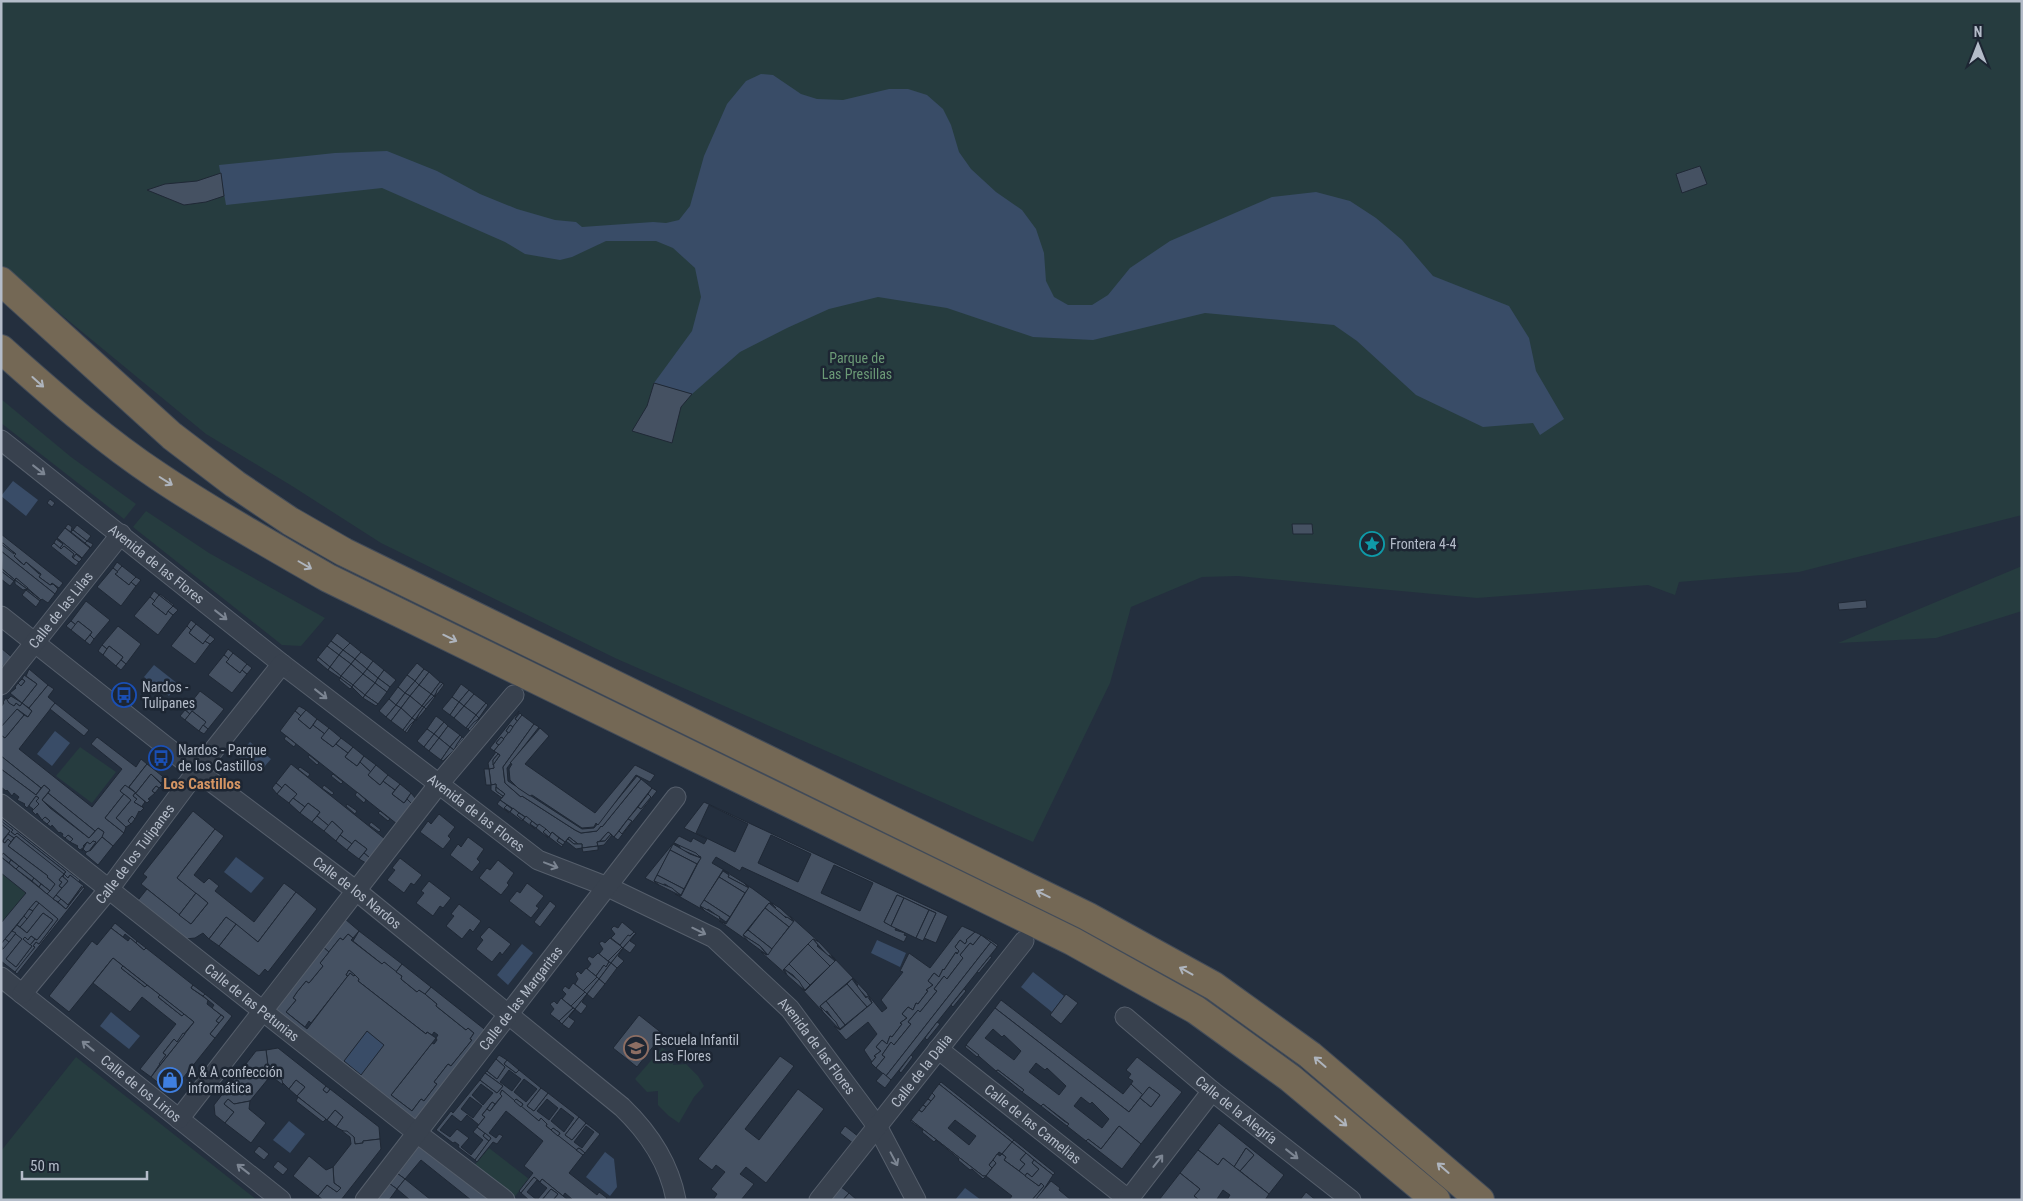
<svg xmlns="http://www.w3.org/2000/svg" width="2023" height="1201" font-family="'Roboto Condensed',sans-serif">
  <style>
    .green { fill: #263c3f }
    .water { fill: #394c67 }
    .building { fill: #455162; stroke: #1f2835; fill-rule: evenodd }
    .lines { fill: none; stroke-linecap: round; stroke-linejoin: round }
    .street-casing { stroke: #565f6c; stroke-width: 21 }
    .highway-casing { stroke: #434c59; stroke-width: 30 }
    .street { stroke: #38414e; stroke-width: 19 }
    .highway { stroke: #746855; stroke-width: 28 }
    .oneway { stroke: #aeb4bd }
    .oneway2 { stroke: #7c8592 }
    .labels { text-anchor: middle; stroke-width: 5; stroke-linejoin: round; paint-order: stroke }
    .park-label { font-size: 14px; fill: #6b9a76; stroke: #1d2633 }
    .poi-label { font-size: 14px; fill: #b4bcc9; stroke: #1d2633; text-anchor: start }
    .street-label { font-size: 14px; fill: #b4bcc9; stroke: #1d2633 }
    .neighbourhood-label { font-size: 15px; font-weight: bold; fill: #d59563; stroke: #1d2633 }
  </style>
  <rect width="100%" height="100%" fill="#242f3e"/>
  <g class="green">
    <path d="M1 1H2022V515L1799 572 1679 582 1675 595 1648 585 1477 598 1238 576 1202 577 1131 607 1110 683 1033 842 615 658 381 543 292 486 206 434 1 265Z"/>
    <path d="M1 399 71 457 136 504 124 519 1 423Z"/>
    <path d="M146 511 209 553 325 618 301 646 282 645 133 527Z"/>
    <path d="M2022 566V611L1936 638 1838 643Z"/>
    <path d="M80 747 116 772 92 803 56 776Z"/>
    <path d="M1 872 28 893 1 926Z"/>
    <path d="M662 1048 674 1055 673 1065 686 1064 698 1076 704 1086 694 1097 679 1123 669 1116 658 1105V1091L647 1092 635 1079Z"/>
    <path d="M76 1057 257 1200H1V1151Z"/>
    <path d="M489 1148 529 1179 512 1200 472 1168Z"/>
  </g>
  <g class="water">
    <path d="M761 74 773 75 801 94 817 99 843 100 889 89H908L927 95 943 109 951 125 959 152 971 169 996 192 1022 210 1036 229 1044 253 1046 281 1054 297 1068 305H1092L1108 295 1130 268 1170 241 1272 197 1316 192 1350 201 1376 218 1402 240 1433 276 1509 306 1529 338 1536 371 1564 419 1540 435 1533 423 1483 427 1416 395 1357 341 1334 325 1205 313 1093 340 1033 337 947 308 878 297 829 309 787 328 740 352 692 394 654 383 692 331 701 297 695 268 673 248 656 241H606L572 257 560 260 525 254 505 242 382 188 226 205 219 165 335 153 387 151 437 171 480 194 517 209 555 220 576 222 582 227 653 222 666 223 679 220 690 206 704 156 727 104 746 81Z"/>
    <path d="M13 481 38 500 26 516 1 496Z"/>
    <path d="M154 665 178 684 169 696 144 677Z"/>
    <path d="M55 731 70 743 52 766 37 754Z"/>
    <path d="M250 742 271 759 259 773 238 756Z"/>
    <path d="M236 857 264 878 251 893 224 872Z"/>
    <path d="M877 940 906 953 900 967 871 953Z"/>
    <path d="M522 944 533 953 508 985 497 975Z"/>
    <path d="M1033 972 1064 996 1052 1012 1021 987Z"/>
    <path d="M111 1012 140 1036 129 1049 100 1026Z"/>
    <path d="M367 1031 384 1045 361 1075 344 1061Z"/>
    <path d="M289 1121 305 1134 290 1153 273 1140Z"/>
    <path d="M605 1152 614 1159 617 1187 610 1196 586 1177Z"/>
    <path d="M965 1188 981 1200H955Z"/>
  </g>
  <g class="building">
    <path d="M1700 166 1707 184 1682 193 1676 174Z"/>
    <path d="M221 173 224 196 206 202 184 205 147 190 165 184 197 181Z"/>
    <path d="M654 383 692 394 681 407 672 443 632 431 647 406Z"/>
    <path d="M50 499 55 503 52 507 47 503Z"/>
    <path d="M68 524 72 527 71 532 65 528Z"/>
    <path d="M1292 524H1312L1313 534H1293Z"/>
    <path d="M77 525 91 536 87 541 73 530Z"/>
    <path d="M65 528 90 548 82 558 57 538Z"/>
    <path d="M73 530 87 541 85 543 71 532Z"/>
    <path d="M1 534 63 583 59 588 52 583 50 585 39 577 41 574 26 562 24 565 14 556 16 554 1 542Z"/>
    <path d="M57 538 82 558 76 554 73 558 72 557 74 554 64 546 61 549 60 548 63 544Z"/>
    <path d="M56 539 63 544 60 548 54 543Z"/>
    <path d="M87 541 93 544 91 548 85 543Z"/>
    <path d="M1 542V544L16 554 14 556 19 561 24 565 26 562 39 574H41L39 577 50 585 53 584 58 589 55 594 1 551Z"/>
    <path d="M3 543 14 553V554L1 544Z"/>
    <path d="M54 543 61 549 64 546 74 554 72 557 79 562 76 566 51 546Z"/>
    <path d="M1 551 55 594 48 603 42 599 41 600 16 578 15 580 2 569Z"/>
    <path d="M76 554 82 559 79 562 73 558Z"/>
    <path d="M117 562 122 566 118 572 113 568Z"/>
    <path d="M122 566 136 577 129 585 115 574Z"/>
    <path d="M113 568 118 572 115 574 129 585 131 582 136 586 121 606 97 587Z"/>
    <path d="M2 569 15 580 14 581 1 571Z"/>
    <path d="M1 571 14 581 10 586 1 579Z"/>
    <path d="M136 577 141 580 136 586 131 582Z"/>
    <path d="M16 578 28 588 27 589 15 580Z"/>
    <path d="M15 580 27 589 23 590 15 584Z"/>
    <path d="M27 589 41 600 40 601 26 590Z"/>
    <path d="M26 590 40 601 36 607 22 595Z"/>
    <path d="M154 591 159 595 155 601 150 597Z"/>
    <path d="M160 594 174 605 173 606 159 595Z"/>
    <path d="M159 595 173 606 166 615 152 604Z"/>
    <path d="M150 597 155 601 152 604 166 615 168 611 173 615 158 635 134 616Z"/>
    <path d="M1866 600 1867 608 1839 610 1838 603Z"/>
    <path d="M86 601 110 620 94 639 90 635 92 632 78 621 76 625 71 621Z"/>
    <path d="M173 606 178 610 173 615 168 611Z"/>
    <path d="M191 620 196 624 191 630 187 626Z"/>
    <path d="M71 621 76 625 71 630 66 626Z"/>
    <path d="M78 621 92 632 85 641 71 630Z"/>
    <path d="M196 624 210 635 203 644 189 633Z"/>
    <path d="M118 626 141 644 126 664 121 660 123 657 109 646 107 649 102 645Z"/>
    <path d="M187 626 191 630 189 633 203 644 205 641 210 644 195 664 171 646Z"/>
    <path d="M337 633 350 643 343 650 331 641Z"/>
    <path d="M90 635 94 639 90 645 85 641Z"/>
    <path d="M210 635 215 639 210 644 205 641Z"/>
    <path d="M331 641 343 650 339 655 327 646Z"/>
    <path d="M350 643 361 652 355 659 343 650Z"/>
    <path d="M102 645 107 649 103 655 98 651Z"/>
    <path d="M109 646 123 657 116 666 103 655Z"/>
    <path d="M327 646 339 655 330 667 318 657Z"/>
    <path d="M1 648 14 659 6 669 1 665Z"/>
    <path d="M228 649 233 653 229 659 224 655Z"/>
    <path d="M343 650 355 659 351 664 339 655Z"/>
    <path d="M361 652 373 661 367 669 355 659Z"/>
    <path d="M233 653 247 664 240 673 226 662Z"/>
    <path d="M224 655 229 659 226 662 240 673 242 670 247 674 232 693 208 675Z"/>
    <path d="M339 655 351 664 341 676 330 667Z"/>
    <path d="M318 657 330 667 328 670 316 660Z"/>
    <path d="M355 659 367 669 363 674 351 664Z"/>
    <path d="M121 660 126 664 121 670 116 666Z"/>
    <path d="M373 661 384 670 378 678 367 669Z"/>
    <path d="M417 663 424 669 415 681 407 675Z"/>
    <path d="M247 664 252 668 247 674 242 670Z"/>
    <path d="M351 664 363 674 353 685 341 676Z"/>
    <path d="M330 667 341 676 340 678 328 670Z"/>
    <path d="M29 669 48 685 29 708 22 703 37 684 26 676Z"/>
    <path d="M367 669 378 678 375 683 363 674Z"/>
    <path d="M424 669 429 672 419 685 415 681Z"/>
    <path d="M384 670 396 680 390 687 378 678Z"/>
    <path d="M429 672 440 682 431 694 419 685Z"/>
    <path d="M363 674 375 683 365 695 353 685Z"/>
    <path d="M24 675 37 684 22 703 32 711 28 717 17 709 2 728 1 707 4 703 3 702 6 698 14 706 16 703 20 706 22 703 10 693 16 688 15 687 18 683 21 686 25 681 22 679Z"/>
    <path d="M407 675 415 681 405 693 398 687Z"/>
    <path d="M341 676 353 685 352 687 340 678Z"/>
    <path d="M340 678 352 687 350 689 339 680Z"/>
    <path d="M378 678 390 687 387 692 375 683Z"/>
    <path d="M22 679 25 681 21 686 18 683Z"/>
    <path d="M415 681 419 685 410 696 405 693Z"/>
    <path d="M440 682 443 683 434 696 431 694Z"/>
    <path d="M375 683 387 692 378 704 365 695Z"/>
    <path d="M443 683 444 685 435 697 437 690Z"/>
    <path d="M461 684 469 690 459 702 452 697Z"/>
    <path d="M48 685 54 689 48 697 55 703 19 749 92 807 122 769 91 744 97 737 136 767 141 759 147 764 128 788 125 785 120 791 124 794 105 818 124 833 113 846 101 836 104 832 98 828 95 831 48 793 50 790 44 785 41 788 1 756V735L5 738 24 715 28 717 32 711 29 708Z"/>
    <path d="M353 685 365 695 363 698 352 687Z"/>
    <path d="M419 685 431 694 422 706 410 696Z"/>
    <path d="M398 687 405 693 396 705 389 699Z"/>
    <path d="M469 690 474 694 464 706 459 702Z"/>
    <path d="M200 691 224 709 208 729 203 725 206 722 192 711 190 714 185 710Z"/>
    <path d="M405 693 410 696 401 708 396 705Z"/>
    <path d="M431 694 434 696 424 707 422 706Z"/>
    <path d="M474 694 486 703 476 715 464 706Z"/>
    <path d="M365 695 378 704 376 706 363 698Z"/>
    <path d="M11 696 22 703 20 706 16 703 14 706 9 703 6 698 8 699Z"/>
    <path d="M410 696 422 706 412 718 401 708Z"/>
    <path d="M434 696 435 697 426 709 424 707Z"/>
    <path d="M452 697 459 702 450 715 442 709Z"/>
    <path d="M389 699 396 705 386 717 379 711Z"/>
    <path d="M459 702 464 706 454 718 450 715Z"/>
    <path d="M55 703 89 730 84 736 50 709Z"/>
    <path d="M486 703 488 705 479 718 476 715Z"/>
    <path d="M396 705 401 708 391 721 386 717Z"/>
    <path d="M299 706 306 710 301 716 295 711Z"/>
    <path d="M422 706 424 707 415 720 412 718Z"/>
    <path d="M464 706 476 715 466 728 454 718Z"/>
    <path d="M424 707 426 709 416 721 419 714Z"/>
    <path d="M401 708 412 718 403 730 391 721Z"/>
    <path d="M17 709 24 715 5 738 1 735V727Z"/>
    <path d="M185 710 190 714 185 720 180 716Z"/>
    <path d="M306 710 317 719 310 729 298 719Z"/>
    <path d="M192 711 206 722 199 731 185 720Z"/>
    <path d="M295 711 301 716 298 719 310 729 313 725 325 734 321 738 333 747 336 744 348 753 345 757 357 766 360 762 371 772 368 775 380 785 383 781 395 790 392 794 404 803 407 799 412 804 397 824 280 731Z"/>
    <path d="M519 711 515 719 518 721 513 727 510 725 506 731 509 733 504 739 501 737 496 743 499 745 494 751 490 748Z"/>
    <path d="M520 713 522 715 518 721 515 719Z"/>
    <path d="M476 715 479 718 468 729 466 728Z"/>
    <path d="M522 715 534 724 503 767 505 783 521 797 522 796 575 830 581 833 597 831 601 826 602 827 641 779 652 788 614 837 608 832 600 841 597 842 598 846 582 848V844H578L569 837 565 842 552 832 551 834 500 800 505 794 496 787V784L491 785 489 769 494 768 493 765 500 755 494 751Z"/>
    <path d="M436 716 444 722 434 734 427 729Z"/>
    <path d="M412 718 415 720 405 732 403 730Z"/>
    <path d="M480 718 470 731 468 729 474 722Z"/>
    <path d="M317 719 329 728 325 734 313 725Z"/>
    <path d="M415 720 407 733 405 732 410 725Z"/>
    <path d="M444 722 448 726 439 738 434 734Z"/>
    <path d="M534 724 539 727 507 768 508 781 582 829 594 828 637 776 641 779 602 827 601 826 597 831 581 833 575 830 522 796 521 797 505 783 503 767Z"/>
    <path d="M203 725 208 729 204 734 199 731Z"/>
    <path d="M510 725 513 727 509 733 506 731Z"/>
    <path d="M448 726 460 735 450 747 439 738Z"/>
    <path d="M329 728 341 738 333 747 321 738Z"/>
    <path d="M540 728 549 736 525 764 595 813 635 765 655 775 650 782 636 775 598 825 596 823 594 827 582 828 532 795 530 796 518 788 510 780 509 769 512 764 510 763Z"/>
    <path d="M427 729 434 734 424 747 417 741Z"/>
    <path d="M434 734 439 738 429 751 424 747Z"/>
    <path d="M460 735 462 737 454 750 450 747Z"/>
    <path d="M286 736 296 744 294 747 284 739Z"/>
    <path d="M462 737 464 738 454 750 457 744Z"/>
    <path d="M501 737 504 739 499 745 496 743Z"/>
    <path d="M341 738 353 747 348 753 336 744Z"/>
    <path d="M439 738 450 747 441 760 429 751Z"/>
    <path d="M353 747 364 756 357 766 345 757Z"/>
    <path d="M450 747 454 750 443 761 441 760Z"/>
    <path d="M496 752 498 754 493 760 494 768 489 769 488 763Z"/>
    <path d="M498 754 500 755 493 765V760Z"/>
    <path d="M309 755 319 763 317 765 308 757Z"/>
    <path d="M1 756 41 788 36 795 1 769Z"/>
    <path d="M364 756 376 765 371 772 360 762Z"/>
    <path d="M147 764 166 779 161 783 151 774 136 793 129 787Z"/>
    <path d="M291 764 385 839 370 858 364 853 367 849 355 840 352 844 340 835 343 831 332 821 329 826 317 816 320 812 308 803 305 807 293 798 297 794 285 784 282 788 276 783Z"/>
    <path d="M376 765 388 775 380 785 368 775Z"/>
    <path d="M300 767 310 774 308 777 298 769Z"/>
    <path d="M1 769 36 795 44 785 50 790 42 800 50 808 89 838 98 828 104 832 102 837 90 851 96 842 93 841 90 844 87 842 83 846 84 847 80 850 77 847 78 846 70 842 73 839 68 835 65 838 62 836 63 834 60 832 59 833 52 825 51 827 47 824 50 821 45 817 42 820 37 813 36 815 32 811 39 804 36 801 39 798 36 796 27 808 24 805 25 804 17 800 19 797 14 793 12 796 7 790 6 791 1 787Z"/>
    <path d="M484 769H489L491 785H486Z"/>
    <path d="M151 774 162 785 159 788 156 786 152 791 155 793 148 799 150 800 147 803 135 793 133 796 137 799 134 802 144 808 140 812 139 811 135 819 132 816 128 821 131 824 126 827 116 818 131 800 120 791 125 785 136 793Z"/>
    <path d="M333 774 343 782 341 784 331 776Z"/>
    <path d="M388 775 400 784 395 790 383 781Z"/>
    <path d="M276 783 282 788 277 794 272 788Z"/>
    <path d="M285 784 297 794 289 803 277 794Z"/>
    <path d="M400 784 411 793 404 803 392 794Z"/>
    <path d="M496 784V791L503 796 502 798 491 790V785Z"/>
    <path d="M324 785 334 793 332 795 322 788Z"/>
    <path d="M156 786 159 788 155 793 152 791Z"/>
    <path d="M496 787 505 794 503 796 496 791Z"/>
    <path d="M652 788 657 791 618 840 614 837 619 831 622 834 627 827 632 821 628 819 638 807 641 809 651 797 648 794Z"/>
    <path d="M357 792 366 800 364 803 355 795Z"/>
    <path d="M48 793 95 831 89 838 42 800Z"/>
    <path d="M135 793 143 800 145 802 142 806 144 808 134 802 137 799 133 796Z"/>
    <path d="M411 793 416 799 412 804 407 799Z"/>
    <path d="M124 794 131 800 116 818 126 827 124 833 105 818Z"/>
    <path d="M648 794 651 797 641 809 638 807Z"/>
    <path d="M36 796 39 798 36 801 39 804 32 811 33 809 29 806 30 804Z"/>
    <path d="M293 798 305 807 300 813 289 803Z"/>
    <path d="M500 800 507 805 504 808 509 813 497 804Z"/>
    <path d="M704 802 948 916 936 943 924 938 936 913 897 895 884 922 896 928 895 930 905 933 904 935 907 936 904 942 742 867 740 871 716 857 712 863 729 873 723 870 700 907 705 911 675 894 681 896 701 857 674 843 654 881 659 885 645 878 679 836 691 842 693 838 704 844 707 839 684 828ZM709 805 748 824 735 852 696 833ZM771 835 811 854 798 882 758 863ZM834 865 873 883 860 911 821 893Z"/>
    <path d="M308 803 320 812 312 822 300 813Z"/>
    <path d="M347 804 357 811 355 814 346 806Z"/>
    <path d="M507 805 512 809 510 812 504 808Z"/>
    <path d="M513 808 519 813 517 815 523 820 522 821 510 812Z"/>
    <path d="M193 811 215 829 177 878 196 893 179 915 141 884 147 877 143 874Z"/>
    <path d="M380 811 390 819 388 821 378 813Z"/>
    <path d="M519 813 525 817 523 820 517 815Z"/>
    <path d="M439 814 455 827 448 836 451 839 443 849 420 832 428 821 431 824Z"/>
    <path d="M132 816 135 819 131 824 128 821Z"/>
    <path d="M317 816 329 826 324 831 312 822Z"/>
    <path d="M526 816 532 821 530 824 535 829 523 820Z"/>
    <path d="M45 817 50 821 47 824 42 820Z"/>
    <path d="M1 818 67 870 80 880 78 882 70 875 68 878 64 874 66 872 61 868 17 833 15 835 11 832 13 830 3 824Z"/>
    <path d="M628 819 632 821 622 834 619 831Z"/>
    <path d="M1 821 13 830 11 832 15 835 17 833 66 872 63 874 16 836 14 838 8 834 10 831 1 824Z"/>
    <path d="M332 821 343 831 336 841 324 831Z"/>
    <path d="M532 821 538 826 536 828 530 824Z"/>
    <path d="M371 822 381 830 379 832 369 825Z"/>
    <path d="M1 824 10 831 2 841H1Z"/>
    <path d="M539 824 546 829 543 832 548 838 536 828Z"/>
    <path d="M215 829 224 836 194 875 204 883 209 878 219 886 215 891 254 922 284 883 296 892 258 942 226 917 209 939 203 933 195 938 185 939 135 904 147 889 191 924 208 903 177 878Z"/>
    <path d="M546 829 551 834 549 837 543 832Z"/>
    <path d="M552 832 559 838 557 841 563 845 562 847 549 837Z"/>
    <path d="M608 832 611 834 605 841H600Z"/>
    <path d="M8 834 14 838 11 842 8 839 5 843 3 841Z"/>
    <path d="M611 834 612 835 604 845 598 846 597 842 605 841Z"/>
    <path d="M68 835 73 839 70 842 65 838Z"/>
    <path d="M340 835 352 844 347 850 336 841Z"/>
    <path d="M16 836 64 874 59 880 62 882 59 886 62 888 53 899 47 894 55 884 47 877 48 876 8 846Z"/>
    <path d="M102 837 113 846 98 865 85 854 88 850 90 851Z"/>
    <path d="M468 837 484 849 477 859 480 862 472 872 450 855 458 844 461 847Z"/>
    <path d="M569 837 578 844H574L568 839Z"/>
    <path d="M559 838 565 842 563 845 557 841Z"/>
    <path d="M8 839 11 842 8 846 48 876 47 877 55 884 50 891 3 853 1 855V841L5 843Z"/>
    <path d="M568 839 574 844H582V848L576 849 566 841Z"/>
    <path d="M355 840 367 849 359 859 347 850Z"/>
    <path d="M93 841 96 842 89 851 86 852 83 849 82 851 87 842 90 844Z"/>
    <path d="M674 843 696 853 701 858 680 849V847Z"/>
    <path d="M673 844 690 854 701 858 697 864 670 850Z"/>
    <path d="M598 846V850L583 852 582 848Z"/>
    <path d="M670 850 697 864 684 889 657 875Z"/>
    <path d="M3 853 11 860 9 863 1 857Z"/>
    <path d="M364 853 370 858 366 863 359 859Z"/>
    <path d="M1 857 66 909 83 887 85 888 17 974 15 972 18 967 35 947 33 946 36 942 39 944 58 919 36 901 1 944V923L26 893 1 873Z"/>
    <path d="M400 858 422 875 414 885 411 883 404 893 387 880 395 870 392 868Z"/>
    <path d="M11 860 19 866 16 869 9 863Z"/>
    <path d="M498 860 514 873 507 883 509 885 501 895 479 878 487 868 490 870Z"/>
    <path d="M19 866 34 878 32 881 16 869Z"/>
    <path d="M723 870 744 883 749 888 728 877 729 875Z"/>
    <path d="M723 871 729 875 728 877 749 888 745 893 719 877Z"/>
    <path d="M64 874 68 878 70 875 84 886 68 905 56 895 68 881 63 877Z"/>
    <path d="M657 875 684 889 681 895 665 884 661 885 654 881Z"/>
    <path d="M62 876 68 881 62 888 59 886 62 882 59 880Z"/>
    <path d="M719 877 745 893 730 917 704 900Z"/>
    <path d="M34 878 41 884 39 887 32 881Z"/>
    <path d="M429 881 451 898 443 908 440 906 433 916 416 903 424 893 421 891Z"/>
    <path d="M654 881 672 888 681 896 659 885Z"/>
    <path d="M527 883 544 896 536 906 539 908 531 918 509 901 517 891 520 893Z"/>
    <path d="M744 883 753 889 776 906 769 903 743 935 748 941 719 921 726 924 749 887Z"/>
    <path d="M41 884 50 891 47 894 39 887Z"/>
    <path d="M82 886 66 909 58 902 61 899 68 905Z"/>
    <path d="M296 892 317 909 268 972 265 969 259 976 219 946 236 924 258 942Z"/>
    <path d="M196 893 208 903 191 924 179 915Z"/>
    <path d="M56 895 61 899 58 902 53 899Z"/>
    <path d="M897 895 904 898 891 926 884 922Z"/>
    <path d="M904 898 929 910 916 938 891 926Z"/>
    <path d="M704 900 730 917 726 922 708 909 707 910 700 906Z"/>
    <path d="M36 901 39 903 33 911 29 909Z"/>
    <path d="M550 901 556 906 540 927 534 922Z"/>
    <path d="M770 902 780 908 794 921 784 916 775 909 776 908Z"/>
    <path d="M39 903 58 919 39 944 36 942 33 946 35 947 15 972 1 961V951L16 933 22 939 6 959 16 967 32 946 30 945 35 939 37 940 53 920 43 913 27 933 20 927Z"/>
    <path d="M769 903 784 916 786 918 787 917 794 922 789 927 765 908Z"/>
    <path d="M459 904 481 921 473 932 470 929 462 939 446 926 454 916 451 914Z"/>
    <path d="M700 906 720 917 719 918 726 924 705 911Z"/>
    <path d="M765 908 789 927 772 949 748 930Z"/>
    <path d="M29 909 33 911 27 919 24 916Z"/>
    <path d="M929 910 936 913 923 941 916 938Z"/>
    <path d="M43 913 53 920 37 940 31 936 28 940 25 937 23 939 32 946 16 967 6 959 22 939 12 931 17 925 27 933Z"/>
    <path d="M24 916 27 919 20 927 17 925Z"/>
    <path d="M790 916 819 942 813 939 783 970 787 975 761 952 767 955 794 921Z"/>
    <path d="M226 917 236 924 219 946 209 939Z"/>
    <path d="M345 919 359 931 353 938 348 934 343 940 340 938 329 952 323 947Z"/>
    <path d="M622 922 634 932 620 945 611 938 615 934 611 929 614 926 618 928Z"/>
    <path d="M115 923 137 941 136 943 125 934 123 937 111 928Z"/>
    <path d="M962 926 975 932 966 940 967 941 965 944 960 940 955 947 959 951 957 954 956 952 944 970 943 969 939 977 934 973 928 981 933 985 926 990 928 991 918 1004 916 1003 913 1010 908 1007 902 1014 907 1018 900 1023 902 1024 892 1037 890 1036 887 1044 882 1040 876 1047 881 1051 874 1056 876 1057 872 1062 864 1050 877 1034 868 1022 846 1040 834 1026 840 1030 872 1003 869 996 882 1012 887 1008 881 1000 903 972 900 971 909 953 930 968Z"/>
    <path d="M489 927 511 944 502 955 500 952 492 962 476 949 483 940 480 937Z"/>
    <path d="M111 928 128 941 130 938 144 950 146 948 193 985 191 988 208 1000 207 1004 221 1015 216 1021 219 1023 210 1034 215 1038 171 1093 151 1077 194 1022 151 988 113 958 69 1012 49 996 92 941 97 945Z"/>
    <path d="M748 930 772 949 768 955 760 946 743 935Z"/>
    <path d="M12 931 16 933 9 942 5 939Z"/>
    <path d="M359 931 402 964 396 972 384 962 382 964 353 941Z"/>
    <path d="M634 932 636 933 623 948 620 945 628 935 630 936Z"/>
    <path d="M975 932 981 935 973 945 970 943 960 955 963 958 947 979 944 976 934 989 937 991 920 1012 918 1010 908 1022 911 1024 894 1045 891 1042 882 1055 885 1057 876 1068 871 1063 876 1057 874 1056 881 1051 876 1047 882 1040 887 1044 890 1036 892 1037 902 1024 900 1023 907 1018 902 1014 908 1007 913 1010 916 1003 918 1004 928 991 926 990 933 985 928 981 934 973 939 977 943 969 944 970 956 952 957 954 959 951 955 947 960 940 965 944 967 941 966 940Z"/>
    <path d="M636 933 630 941 636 945 630 953 623 948Z"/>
    <path d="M348 934 353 938 351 940 382 964 384 962 402 976 401 979 417 992 419 990 425 994 437 1004 436 1006 466 1030 468 1028 474 1033 470 1039 472 1040 451 1066 448 1064 434 1082 437 1084 424 1101 421 1099 412 1111 391 1095 432 1043 434 1044 437 1040 436 1038 438 1035 434 1032 432 1035 427 1032 426 1034 358 981 359 979 349 970 346 975 348 976 311 1023 309 1021 305 1027 286 1012 296 1000 293 998 297 992 306 981 309 983 323 966 320 963 340 938 343 940Z"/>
    <path d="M743 935 760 946 767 955 748 941Z"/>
    <path d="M981 935 991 942 886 1076 876 1068 885 1057 882 1055 891 1042 894 1045 911 1024 908 1022 918 1010 920 1012 937 991 934 989 944 976 947 979 963 958 960 955 970 943 973 945Z"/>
    <path d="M31 936 35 939 30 945 23 939 25 937 28 940Z"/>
    <path d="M983 936 989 939 998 945 997 947Z"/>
    <path d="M610 938 622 947 608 961 599 954 603 949 599 943 602 941 605 943Z"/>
    <path d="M5 939 9 942 3 949 1 944Z"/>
    <path d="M813 939 819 942 836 960 829 955 828 956Z"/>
    <path d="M813 939 818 945 817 946 835 961 830 966 808 944Z"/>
    <path d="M137 941 146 948 144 950 136 943Z"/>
    <path d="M991 942 997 947 891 1080 886 1076Z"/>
    <path d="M808 944 830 966 810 985 789 964Z"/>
    <path d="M323 947 329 952 320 963 323 966 309 983 306 981 297 992 293 998 296 1000 286 1012 307 1029 350 973 354 976 355 975 359 979 358 981 426 1034 427 1032 436 1038 391 1095 412 1111 421 1099 424 1101 437 1084 434 1082 448 1064 451 1066 472 1040 470 1039 474 1033 468 1028 466 1030 436 1006 437 1004 425 994 431 987 488 1032 416 1124 272 1012ZM367 1031 384 1045 361 1075 344 1061Z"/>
    <path d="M622 947 623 948 611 963 608 961Z"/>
    <path d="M623 948 618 956 624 961 617 968 611 963Z"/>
    <path d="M598 953 609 962 606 967 604 965 596 976 587 969 591 964 587 959 589 956 593 958Z"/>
    <path d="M831 955 858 983 853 978 820 1006 823 1012 800 987 805 991 836 960Z"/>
    <path d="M990 956 992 957 979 973 977 972Z"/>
    <path d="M113 958 123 966 121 968 145 987 147 985 151 988 160 995 158 997 182 1016 184 1014 194 1022 177 1042 174 1039 163 1053 166 1055 151 1077 140 1069 176 1024 142 997 130 1012 93 983Z"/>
    <path d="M609 962 611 963 599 979 596 976 604 965 606 967Z"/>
    <path d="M611 963 617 968 605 984 599 979Z"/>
    <path d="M402 964 431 987 425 994 419 990 417 992 401 979 402 976 396 972Z"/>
    <path d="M789 964 810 985 805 990 793 975 784 969Z"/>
    <path d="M123 966 147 985 145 987 121 968Z"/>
    <path d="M586 968 597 977 583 991 575 984 578 979 575 974 578 971 581 974Z"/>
    <path d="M784 969 799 981 805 991 787 975Z"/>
    <path d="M349 970 355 975 354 976 350 973 348 976 346 975Z"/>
    <path d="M597 977 599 979 587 994 583 991Z"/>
    <path d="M853 978 867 993 872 1003 856 986 858 985Z"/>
    <path d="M599 979 605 984 593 999 587 994Z"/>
    <path d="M852 979 866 998 867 996 872 1003 867 1007 847 984Z"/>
    <path d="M573 983 585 992 571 1006 562 999 566 994 562 990 565 986 569 989Z"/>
    <path d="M847 984 867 1007 845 1025 826 1001Z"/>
    <path d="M193 985 205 994 203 996 191 988Z"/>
    <path d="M964 989 966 991 953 1007 951 1005Z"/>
    <path d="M585 992 587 994 575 1009 571 1006Z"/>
    <path d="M205 994 232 1016 215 1038 210 1034 224 1017 212 1008 214 1005 203 996Z"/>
    <path d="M587 994 582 1002 587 1006 581 1014 575 1009Z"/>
    <path d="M1066 994 1078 1003 1061 1024 1050 1015Z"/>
    <path d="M160 995 184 1014 182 1016 158 997Z"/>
    <path d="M561 998 573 1008 559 1021 550 1014 554 1009 550 1004 554 1001 557 1004Z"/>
    <path d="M1001 1000 1123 1094 1131 1084 1143 1094 1129 1112 995 1008Z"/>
    <path d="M826 1001 845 1025 840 1029 827 1011 825 1012 820 1006Z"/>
    <path d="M820 1006 836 1022 840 1030 823 1012Z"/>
    <path d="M573 1008 575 1009 562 1024 559 1021Z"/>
    <path d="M995 1008 1129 1112 1140 1098 1151 1107 1160 1095 1149 1087 1143 1095 1131 1084 1133 1081 1128 1078 1131 1074 1126 1070 1137 1057 1182 1092 1141 1144 1119 1126 1101 1149 1088 1139 1086 1141 1067 1126 1069 1124 1043 1104 1041 1106 1022 1092 1024 1090 998 1070 996 1071 966 1045ZM993 1029 1002 1037 1004 1035 1021 1051 1014 1060 985 1038ZM1036 1063 1045 1070 1047 1068 1066 1086 1059 1095 1029 1072ZM1081 1097 1090 1104 1092 1102 1109 1119 1102 1128 1074 1106Z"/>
    <path d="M575 1009 569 1017 575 1021 569 1029 562 1024Z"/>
    <path d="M221 1015 224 1017 219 1023 216 1021Z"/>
    <path d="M639 1015 663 1034 637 1067 613 1048Z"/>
    <path d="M937 1022 940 1024 927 1040 925 1038Z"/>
    <path d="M183 1033 185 1034 160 1065 159 1064 166 1055 163 1053 174 1039 177 1042Z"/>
    <path d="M966 1045 979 1055 977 1057 965 1047Z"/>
    <path d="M278 1048 326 1086 323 1090 327 1093 330 1089 379 1127 380 1139 363 1141V1143L355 1144 354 1137 336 1127 343 1117 335 1110 327 1120 297 1096 305 1087 296 1080 289 1089 274 1074 267 1075 266 1067 268 1066 266 1050Z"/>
    <path d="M266 1050 268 1066 266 1067 267 1075 274 1074 282 1080 283 1085 275 1079H268L250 1101 234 1104 228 1099 224 1104 234 1112 225 1123 215 1115 214 1105 256 1051Z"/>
    <path d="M499 1055 507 1060 504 1064 516 1073 519 1070 541 1088 527 1106 534 1111 548 1093 579 1117 565 1135 572 1140 586 1123 600 1134 585 1153 579 1148 576 1150 558 1136 560 1133 553 1128 551 1130 546 1126 547 1124 541 1118 539 1121 521 1107 523 1104 516 1099 514 1101 502 1090 500 1094 502 1096 495 1104 492 1102 482 1115 485 1117 477 1127 485 1133 483 1136 489 1141 475 1160 458 1147 459 1145 455 1142 453 1143 436 1130 451 1111 453 1113 480 1080 497 1093 503 1086 485 1073 487 1071 497 1079 505 1067 496 1059ZM509 1070 521 1079 512 1091 500 1082ZM524 1079 537 1089 526 1102 514 1092ZM481 1084 493 1093 483 1105 472 1095ZM470 1097 482 1106 473 1118 461 1109ZM547 1099 558 1108 549 1120 537 1111ZM561 1108 574 1118 564 1132 551 1121ZM452 1115 461 1122 467 1115 479 1125 473 1132 483 1140 471 1155 461 1147 469 1138 457 1129 450 1137 440 1130ZM586 1126 594 1132 582 1148 574 1142Z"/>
    <path d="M911 1055 913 1057 901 1073 899 1071Z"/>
    <path d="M780 1056 794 1066 745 1129 759 1140 798 1089 824 1109 766 1183 746 1167 740 1174 754 1184 741 1200H713L717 1194 711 1189 725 1172 716 1165 712 1170 698 1159Z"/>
    <path d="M496 1059 505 1067 497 1079 487 1071Z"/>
    <path d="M507 1060 519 1070 516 1073 504 1064Z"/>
    <path d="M998 1070 1024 1090 1022 1092 996 1071Z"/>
    <path d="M485 1073 503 1086 497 1093 480 1080Z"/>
    <path d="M883 1073 891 1080 885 1088 876 1081Z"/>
    <path d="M296 1080 305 1087 297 1096 289 1089Z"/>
    <path d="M941 1082 1014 1140 1012 1142 939 1084Z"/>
    <path d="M939 1084 1012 1142 1002 1154 999 1152 989 1165 992 1168 986 1176H983L911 1120 919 1110 922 1112 926 1107 935 1096 932 1093ZM955 1120 976 1136 969 1145 948 1128Z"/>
    <path d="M326 1086 330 1089 327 1093 323 1090Z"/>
    <path d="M1149 1087 1160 1095 1151 1107 1140 1098Z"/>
    <path d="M541 1088 548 1093 534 1111 527 1106Z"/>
    <path d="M502 1090 539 1121 541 1118 547 1124 546 1126 583 1155 569 1173 597 1195 599 1192 607 1198 605 1200H573L565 1193 563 1196 542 1179 540 1182 534 1177 521 1193 519 1191 533 1173 524 1166 543 1141 506 1111 489 1133 496 1138 499 1134 503 1136 497 1144 493 1142 477 1162 475 1160 491 1138 477 1127 485 1117 482 1115 487 1109 490 1111 502 1096 500 1094Z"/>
    <path d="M932 1093 935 1096 931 1101 928 1099Z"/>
    <path d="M298 1097 326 1119 323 1122 296 1101Z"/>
    <path d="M228 1099 234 1104 250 1101 249 1109 266 1123 251 1143 225 1123 234 1112 224 1104Z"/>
    <path d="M516 1099 523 1104 521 1107 514 1101Z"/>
    <path d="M928 1099 931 1101 926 1107 923 1105Z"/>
    <path d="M492 1102 495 1104 490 1111 487 1109Z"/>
    <path d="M1043 1104 1064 1121 1069 1124 1067 1126 1041 1106Z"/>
    <path d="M923 1105 926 1107 922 1112 919 1110Z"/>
    <path d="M335 1110 343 1117 336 1127 327 1120Z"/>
    <path d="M579 1117 586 1123 572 1140 565 1135Z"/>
    <path d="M911 1120 983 1176H986L983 1179 972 1169 970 1170 958 1160 959 1159 936 1140 934 1142 922 1132 923 1130 910 1121Z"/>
    <path d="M1219 1123 1284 1175 1269 1194 1240 1171 1254 1155 1246 1148 1234 1167 1223 1158 1218 1165 1198 1150Z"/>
    <path d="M845 1126 859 1137 854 1144 840 1133Z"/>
    <path d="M1119 1126 1141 1144 1122 1169 1086 1141 1088 1139 1101 1149Z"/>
    <path d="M553 1128 560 1133 558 1136 551 1130Z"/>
    <path d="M342 1131H347L354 1137 355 1144 363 1143V1141L380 1139 381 1149 341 1200H323L318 1196 327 1185 337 1192 341 1188 334 1183 333 1167 351 1144 350 1137Z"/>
    <path d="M485 1133 491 1138 489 1141 483 1136Z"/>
    <path d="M1014 1140 1055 1173 1053 1175 1012 1142Z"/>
    <path d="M418 1141 491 1200H471L421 1160 405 1179 394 1171Z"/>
    <path d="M1012 1142 1026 1153 1020 1160 1025 1164 1019 1171 1004 1160 1006 1157 1002 1154Z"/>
    <path d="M259 1146 269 1154 264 1160 254 1152Z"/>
    <path d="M579 1148 585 1153 583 1155 576 1150Z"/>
    <path d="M1246 1148 1254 1155 1240 1171 1234 1167Z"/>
    <path d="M1198 1150 1218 1165 1223 1158 1269 1194 1265 1200H1227L1230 1195 1223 1190 1217 1199 1218 1200H1199L1194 1196 1200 1189 1180 1173Z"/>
    <path d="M1026 1153 1034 1160 1032 1163 1039 1169 1032 1177 1027 1173 1025 1176 1019 1171 1025 1164 1020 1160Z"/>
    <path d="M997 1154 1000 1156 1002 1154 1006 1157 1004 1160 1019 1171 1039 1186 1041 1183 1044 1186 1032 1200H1009L1012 1196 986 1176 996 1163 993 1160Z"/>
    <path d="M309 1156 326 1170 333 1167 334 1183 341 1188 337 1192 327 1185 318 1196 293 1176Z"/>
    <path d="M993 1160 996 1163 992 1168 989 1165Z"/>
    <path d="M1034 1160 1053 1175 1037 1200H1032L1044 1186 1041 1183 1039 1186 1025 1176 1027 1173 1032 1177 1039 1169 1032 1163Z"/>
    <path d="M278 1161 288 1169 283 1175 273 1167Z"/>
    <path d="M394 1171 405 1179 397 1189 386 1181Z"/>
    <path d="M1180 1173 1200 1189 1194 1196 1199 1200H1159Z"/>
    <path d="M534 1177 540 1182 542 1179 568 1200H553L558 1194 551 1189 542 1200H529L521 1193ZM537 1180 547 1188 537 1200 527 1192Z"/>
    <path d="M405 1179 431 1200H410L397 1189Z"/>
    <path d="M386 1181 397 1189 389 1200H371Z"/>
    <path d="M1051 1181 1060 1188 1059 1190 1071 1200 1036 1199Z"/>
    <path d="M837 1184 849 1193 843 1200H825Z"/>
    <path d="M551 1189 558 1194 553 1200H542Z"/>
    <path d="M1306 1192 1312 1197 1316 1200H1300Z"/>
    <path d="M849 1193 857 1200H843Z"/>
  </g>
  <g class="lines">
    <defs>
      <g id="street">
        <path id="s1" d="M1 440 282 664 538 860 608 887 714 938 790 1009 877 1126 916 1200"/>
        <path id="s2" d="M1 616 197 771 359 893 622 1107C649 1133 669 1162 676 1200"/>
        <path id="s3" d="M1 685 121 534"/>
        <path id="s4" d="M1 804 417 1133 505 1200"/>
        <path id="s5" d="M1 977 281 1200"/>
        <path id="s6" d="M22 994 109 889 197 771 282 664"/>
        <path id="s7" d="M1125 1017 1212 1091 1351 1200"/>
        <path id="s8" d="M938 1049 1129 1200"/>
        <path d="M179 1119 438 785 514 695"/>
        <path id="s9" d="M365 1200 676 797"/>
        <path id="s10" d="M819 1200 1024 941"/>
        <path d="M1128 1200 1212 1091"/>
      </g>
      <g id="highway">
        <path d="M1 281 172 436 235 484 290 521 344 552 1087 916 1214 986 1310 1055 1480 1200"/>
        <path d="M1 349C52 394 102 439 158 476 213 513 271 545 328 578L1072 941 1196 1010 1290 1078 1436 1200"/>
      </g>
    </defs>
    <use href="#street" class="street-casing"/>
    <use href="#highway" class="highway-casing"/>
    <use href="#street" class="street"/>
    <use href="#highway" class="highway"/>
  </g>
  <defs><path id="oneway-shaft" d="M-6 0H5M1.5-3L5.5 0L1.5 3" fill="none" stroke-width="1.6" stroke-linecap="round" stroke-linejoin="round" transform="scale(1.25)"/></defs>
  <g class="oneway">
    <use href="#oneway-shaft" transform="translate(38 382) rotate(42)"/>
    <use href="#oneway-shaft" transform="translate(166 481) rotate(32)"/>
    <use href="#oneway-shaft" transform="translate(305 565) rotate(30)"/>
    <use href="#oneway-shaft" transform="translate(450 638) rotate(26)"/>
    <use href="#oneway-shaft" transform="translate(1043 894) rotate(-154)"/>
    <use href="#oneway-shaft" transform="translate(1186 971) rotate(-151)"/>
    <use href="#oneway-shaft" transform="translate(1320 1062) rotate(-139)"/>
    <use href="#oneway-shaft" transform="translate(1341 1121) rotate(40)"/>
    <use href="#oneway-shaft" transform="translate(1443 1168) rotate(-139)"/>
  </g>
  <g class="oneway2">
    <use href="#oneway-shaft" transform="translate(39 470) rotate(38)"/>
    <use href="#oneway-shaft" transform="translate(221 615) rotate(38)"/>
    <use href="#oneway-shaft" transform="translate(321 694) rotate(38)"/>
    <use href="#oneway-shaft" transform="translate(551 865) rotate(21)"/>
    <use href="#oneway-shaft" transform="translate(699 931) rotate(26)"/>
    <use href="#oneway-shaft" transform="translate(88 1046) rotate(-141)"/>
    <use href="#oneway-shaft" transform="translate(1292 1154) rotate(38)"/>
    <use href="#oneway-shaft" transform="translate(894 1159) rotate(62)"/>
    <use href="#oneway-shaft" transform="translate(1158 1161) rotate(-52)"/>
    <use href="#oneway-shaft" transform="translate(243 1169) rotate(-142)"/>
  </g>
  <defs>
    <symbol id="sight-ring" viewBox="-11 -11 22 22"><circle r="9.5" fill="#1d2633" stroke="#0f9aa8" stroke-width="1.5"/><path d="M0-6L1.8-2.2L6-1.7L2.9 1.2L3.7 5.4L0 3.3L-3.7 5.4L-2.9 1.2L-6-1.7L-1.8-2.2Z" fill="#0f9aa8"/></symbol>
    <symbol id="bus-ring" viewBox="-11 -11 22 22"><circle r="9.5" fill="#1d2633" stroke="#1a4fb4" stroke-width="1.5"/><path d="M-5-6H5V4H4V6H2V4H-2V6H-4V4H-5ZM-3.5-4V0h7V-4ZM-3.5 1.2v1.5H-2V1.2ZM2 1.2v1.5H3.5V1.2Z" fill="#1a4fb4"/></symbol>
    <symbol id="school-ring" viewBox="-11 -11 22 22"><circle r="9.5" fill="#1d2633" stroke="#8d6e63" stroke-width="1.5"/><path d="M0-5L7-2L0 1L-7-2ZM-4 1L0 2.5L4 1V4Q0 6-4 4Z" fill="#8d6e63"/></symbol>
    <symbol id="shop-ring" viewBox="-11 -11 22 22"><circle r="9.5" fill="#1d2633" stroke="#3f7fe0" stroke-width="1.5"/><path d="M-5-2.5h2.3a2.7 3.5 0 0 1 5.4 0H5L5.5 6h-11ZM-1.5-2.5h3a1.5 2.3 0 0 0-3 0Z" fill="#3f7fe0"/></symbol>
  </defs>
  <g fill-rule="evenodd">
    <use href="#sight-ring" x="1358" y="530" width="28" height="28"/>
    <use href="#bus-ring" x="110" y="681" width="28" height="28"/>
    <use href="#bus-ring" x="147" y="744" width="28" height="28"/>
    <use href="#school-ring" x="622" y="1034" width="28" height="28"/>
    <use href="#shop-ring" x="156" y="1066" width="28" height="28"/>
  </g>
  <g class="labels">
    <g class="park-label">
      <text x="857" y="363">Parque de<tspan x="857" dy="16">Las Presillas</tspan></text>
    </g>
    <g class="poi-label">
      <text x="1390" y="549">Frontera 4-4</text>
      <text x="142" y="692">Nardos -<tspan x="142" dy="16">Tulipanes</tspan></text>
      <text x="178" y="755">Nardos - Parque<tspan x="178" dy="16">de los Castillos</tspan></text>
      <text x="654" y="1045">Escuela Infantil<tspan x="654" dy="16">Las Flores</tspan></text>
      <text x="188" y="1077">A &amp; A confección<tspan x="188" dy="16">informática</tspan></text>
    </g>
    <g class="street-label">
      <text dy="5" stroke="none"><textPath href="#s1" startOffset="199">Avenida de las Flores</textPath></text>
      <text dy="5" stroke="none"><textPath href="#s3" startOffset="96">Calle de las Lilas</textPath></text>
      <text dy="5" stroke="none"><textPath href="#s1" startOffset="604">Avenida de las Flores</textPath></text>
      <text dy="5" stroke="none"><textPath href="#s6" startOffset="180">Calle de los Tulipanes</textPath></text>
      <text dy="5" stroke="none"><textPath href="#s2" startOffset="451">Calle de los Nardos</textPath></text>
      <text dy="5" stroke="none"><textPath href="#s9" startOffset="255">Calle de las Margaritas</textPath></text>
      <text dy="5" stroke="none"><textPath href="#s4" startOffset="320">Calle de las Petunias</textPath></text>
      <text dy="5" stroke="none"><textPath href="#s1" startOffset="1024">Avenida de las Flores</textPath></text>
      <text dy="5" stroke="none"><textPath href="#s10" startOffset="165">Calle de la Dalia</textPath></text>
      <text dy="5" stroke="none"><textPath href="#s5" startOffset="179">Calle de los Lirios</textPath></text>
      <text dy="5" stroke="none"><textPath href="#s7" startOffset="145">Calle de la Alegría</textPath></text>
      <text dy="5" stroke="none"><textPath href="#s8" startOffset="121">Calle de las Camelias</textPath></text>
    </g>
    <g class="neighbourhood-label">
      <text x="202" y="789">Los Castillos</text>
    </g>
  </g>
  <rect width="2023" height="1201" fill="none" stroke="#b4bcc9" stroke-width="5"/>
  <g transform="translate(1978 45)" stroke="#1d2633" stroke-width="4" paint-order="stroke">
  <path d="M0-4L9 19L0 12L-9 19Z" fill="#b4bcc9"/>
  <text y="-8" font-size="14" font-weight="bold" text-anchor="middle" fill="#b4bcc9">N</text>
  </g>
  <path d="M22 1171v8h125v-8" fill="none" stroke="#b4bcc9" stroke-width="2.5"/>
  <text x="30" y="1171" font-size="15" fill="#b4bcc9" stroke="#1d2633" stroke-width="4" paint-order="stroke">50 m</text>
</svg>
